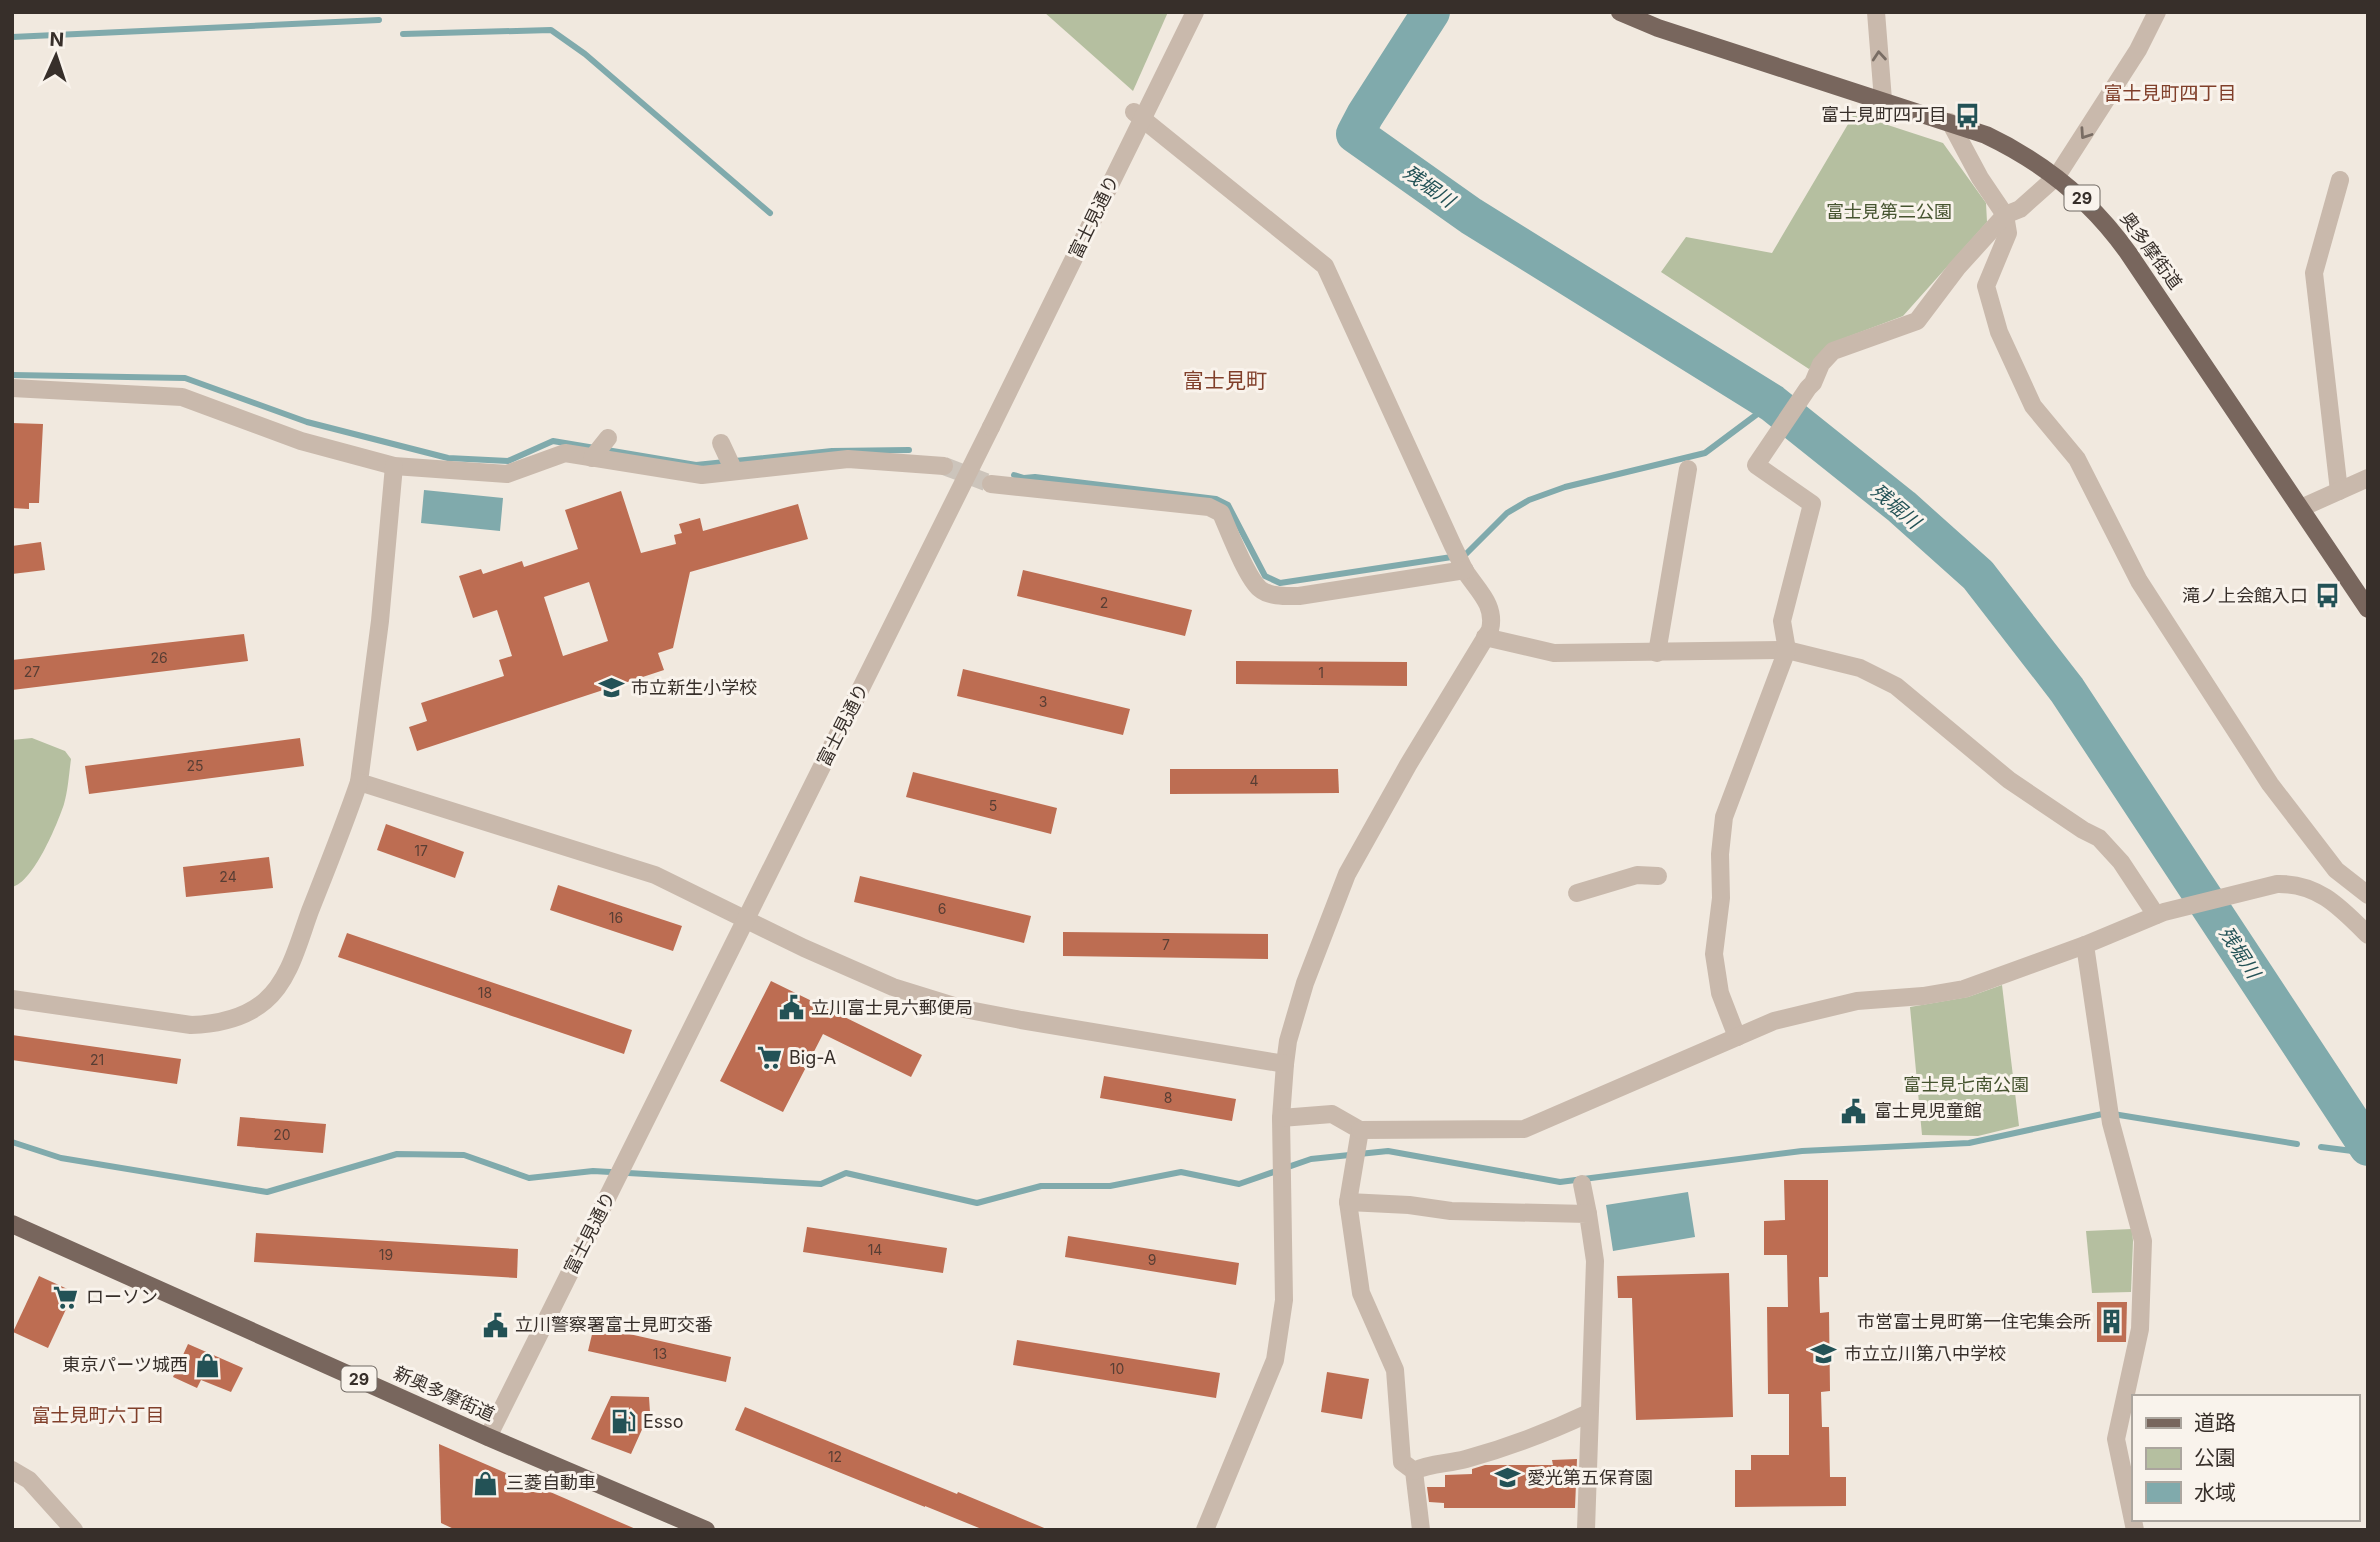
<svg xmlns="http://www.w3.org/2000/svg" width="2380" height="1542" font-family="Inter,'Noto Sans JP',sans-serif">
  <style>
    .green { fill: #b5bfa0 }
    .water { fill: #80aaac }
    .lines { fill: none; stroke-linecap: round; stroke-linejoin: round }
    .stream { stroke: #80aaac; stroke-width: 6 }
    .river { stroke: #80aaac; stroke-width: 38 }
    .building { fill: #bd6d52; fill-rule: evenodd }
    .minor-tunnel { stroke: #ccc4bb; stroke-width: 18; stroke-dasharray: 18 9; stroke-linecap: butt }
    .minor { stroke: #c9b9ac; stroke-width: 18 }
    .tertiary { stroke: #c9b9ac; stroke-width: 18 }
    .primary { stroke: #78665d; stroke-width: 18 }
    .tertiary-bridge { stroke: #c9b9ac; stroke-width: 18 }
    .oneway { stroke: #796d64 }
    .labels { text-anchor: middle; stroke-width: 6; stroke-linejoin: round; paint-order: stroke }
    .number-label { font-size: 14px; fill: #583e34 }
    .shield { fill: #f9f3ec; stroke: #716a64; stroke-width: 2 }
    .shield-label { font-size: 16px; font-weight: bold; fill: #372f2a }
    .poi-label { font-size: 18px; fill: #372f2a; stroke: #f9f3ec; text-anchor: start }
    .park-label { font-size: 18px; fill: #465430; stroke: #f9f3ec }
    .street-label { font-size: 18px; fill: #372f2a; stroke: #f9f3ec }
    .neighbourhood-label { font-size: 19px; fill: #803f2a; stroke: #f9f3ec }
    .water-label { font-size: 19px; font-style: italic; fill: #235256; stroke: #f9f3ec }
    .quarter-label { font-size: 21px; fill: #803f2a; stroke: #f9f3ec }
  </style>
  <rect width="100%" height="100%" fill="#f1e9df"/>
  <g class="green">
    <path d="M1044 12H1168L1133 91Z"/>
    <path d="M1854 114 1943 143 1986 203 1987 222 1903 316 1834 342 1809 369 1661 272 1686 237 1772 253Z"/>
    <path d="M32 738 65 751 71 759C69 774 68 790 64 804 58 823 33 883 12 887V740Z"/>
    <path d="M2002 985 2019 1126 1978 1136 1922 1135 1910 1007 1968 997Z"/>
    <path d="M2132 1229 2133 1241 2131 1292 2092 1293 2086 1231Z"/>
  </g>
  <g class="water">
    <path d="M424 490 503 498 500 531 421 523Z"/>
    <path d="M1688 1192 1695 1237 1613 1251 1606 1205Z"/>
  </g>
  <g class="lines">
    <g class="stream">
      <path d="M403 34 551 30 585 54 770 213"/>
      <path d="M12 37 379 20"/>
      <path d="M12 375 185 378 307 422 448 458 508 461 553 441 696 465 832 451 909 450"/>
      <path d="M1014 475 1024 478 1035 477 1216 499 1228 505 1265 576 1280 583 1465 555 1507 513 1529 500 1565 487 1705 453 1772 403"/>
      <path d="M12 1142 61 1158 267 1192 397 1154 464 1155 529 1178 593 1171 821 1184 846 1173 977 1203 1041 1186H1110L1181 1172 1239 1184 1311 1159 1388 1151 1560 1182 1802 1151 1969 1143 2107 1113 2297 1144"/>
      <path d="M2321 1147 2368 1153"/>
    </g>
    <path class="river" d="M1431 12 1365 115 1355 134 1471 216 1772 403 1902 507 1978 575 2067 690 2368 1147"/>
  </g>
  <g class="building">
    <path d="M12 423 43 424 39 503H29V509L12 508Z"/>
    <path d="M621 491 641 553 676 544 674 535 682 533 679 524 700 518 703 531 798 504 808 539 690 572 673 648 658 653 664 670 417 751 409 727 427 721 421 703 504 676 499 660 512 656 497 610 473 618 459 576 481 569 483 574 522 561 524 567 578 549 565 510ZM589 582 608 641 563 656 544 597Z"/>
    <path d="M41 542 45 570 12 574V546Z"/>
    <path d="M1023 570 1192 610 1185 636 1017 596Z"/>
    <path d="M244 634 248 661 12 690V660Z"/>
    <path d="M1236 661 1407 662V686L1236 684Z"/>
    <path d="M963 669 1130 709 1123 735 957 696Z"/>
    <path d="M300 738 304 766 89 794 85 766Z"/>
    <path d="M1170 769H1338L1339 793 1170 794Z"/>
    <path d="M913 772 1057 808 1051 834 906 797Z"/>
    <path d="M386 824 464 852 455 878 377 850Z"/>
    <path d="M269 857 273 888 186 897 183 867Z"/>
    <path d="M860 876 1031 916 1024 943 854 902Z"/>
    <path d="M558 885 682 926 673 951 550 910Z"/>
    <path d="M1063 932 1268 934V959L1063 956Z"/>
    <path d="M347 933 632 1030 624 1054 338 957Z"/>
    <path d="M771 981 922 1055 911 1077 823 1034 783 1112 720 1081Z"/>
    <path d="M12 1035 181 1059 177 1084 12 1060Z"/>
    <path d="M1104 1076 1236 1099 1232 1121 1100 1098Z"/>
    <path d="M240 1117 326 1124 323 1153 237 1146Z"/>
    <path d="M1784 1180H1828V1277H1819L1820 1313 1829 1312 1830 1391 1821 1392 1822 1427H1829L1830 1477H1846V1506L1735 1507V1470H1751V1455H1789V1394H1768L1767 1307H1788L1787 1255H1764V1221L1785 1220Z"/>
    <path d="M807 1227 947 1248 943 1273 803 1252Z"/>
    <path d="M256 1233 518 1249 517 1278 254 1262Z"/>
    <path d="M1068 1236 1239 1263 1236 1285 1065 1257Z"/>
    <path d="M1729 1273 1733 1417 1636 1420 1632 1298H1618L1617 1276Z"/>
    <path d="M39 1276 74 1292 48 1348 13 1332Z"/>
    <path d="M2097 1302H2127L2126 1342H2097Z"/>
    <path d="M594 1326 731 1357 726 1382 588 1351Z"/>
    <path d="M1017 1340 1220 1373 1216 1398 1013 1365Z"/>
    <path d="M188 1344 243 1368 231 1392 201 1380 197 1388 173 1377Z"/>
    <path d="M1327 1372 1369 1379 1362 1419 1321 1412Z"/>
    <path d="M611 1396 649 1397 651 1428 644 1425 631 1454 591 1439Z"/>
    <path d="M745 1407 957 1494 958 1492 1049 1530H984L925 1506V1507L735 1430Z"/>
    <path d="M439 1444 638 1530H456L441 1523Z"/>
    <path d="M1577 1459 1575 1508H1444V1503L1429 1502 1427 1487H1445V1475L1472 1474V1469L1485 1465H1553L1552 1460Z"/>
  </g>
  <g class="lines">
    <path class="minor-tunnel" d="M944 466 991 484"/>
    <g class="minor">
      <path d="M1876 12 1883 100"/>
      <path d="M1134 112 1325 266 1453 546C1457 554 1461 563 1465 571 1478 591 1496 605 1490 630L1408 765 1347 874 1305 983 1288 1041 1285 1064 1281 1118 1284 1300 1275 1360 1205 1530"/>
      <path d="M1950 122 1980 178 2005 215 2008 233 1986 286 1999 332 2033 406 2077 459 2139 581 2270 784 2336 870 2368 895"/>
      <path d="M12 388 182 397 301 441 394 466 507 474 565 453 702 475 848 459 944 466"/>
      <path d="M721 443 734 471"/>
      <path d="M592 458 608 438"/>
      <path d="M394 466 380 621 359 782 655 875 804 948 893 987 964 1009 1021 1020 1285 1064"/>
      <path d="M991 484 1209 507 1221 513C1229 531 1246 577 1260 589 1269 597 1287 596 1299 596L1465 570"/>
      <path d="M2339 491 2314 273 2340 180"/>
      <path d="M2301 508 2368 478"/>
      <path d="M1485 637 1554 653 1787 650 1860 668 1896 686 2009 780 2083 830 2099 838 2121 862 2156 915"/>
      <path d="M1657 653 1688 469"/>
      <path d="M1577 893 1637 875 1658 876"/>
      <path d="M12 999 191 1025C217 1024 244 1019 265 1001 290 980 299 941 310 911 327 868 344 826 359 782"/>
      <path d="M1737 1037 1720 993 1714 954 1721 898 1720 854 1724 817 1787 650 1782 621 1812 504 1756 465 1808 388 1813 383 1821 364 1833 351 1917 321 1957 268 2005 215 2020 209 2057 176 2138 50 2157 12"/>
      <path d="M1281 1118 1332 1114 1360 1130 1348 1202 1361 1293 1395 1370 1402 1462 1414 1471 1421 1530"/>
      <path d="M1360 1130 1524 1129 1774 1021 1857 1001 1923 996 1964 989 2085 945"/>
      <path d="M1582 1184 1588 1214"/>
      <path d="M1348 1202 1409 1205 1451 1211 1588 1214 1595 1261 1586 1530"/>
      <path d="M12 1470 29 1480 74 1530"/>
      <path d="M1414 1471C1430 1463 1448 1464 1466 1459 1509 1447 1549 1432 1589 1413"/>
      <path d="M2135 1530 2116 1439 2140 1329 2143 1241 2111 1123 2085 945 2164 912 2277 884C2318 883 2340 907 2368 935"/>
    </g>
    <path class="tertiary" d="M488 1437 991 427"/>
    <g class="primary">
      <path d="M1620 12 1658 28 1986 135C2045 163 2092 201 2129 254L2368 609"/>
      <path d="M12 1224 488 1437 706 1530"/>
    </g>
    <path class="tertiary-bridge" d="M991 427 1195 12"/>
  </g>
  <defs><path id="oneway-chevron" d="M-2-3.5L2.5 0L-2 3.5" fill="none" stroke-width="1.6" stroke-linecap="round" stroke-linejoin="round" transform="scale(1.75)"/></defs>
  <g class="oneway">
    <use href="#oneway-chevron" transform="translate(1879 56) rotate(-95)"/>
    <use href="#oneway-chevron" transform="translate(2085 134) rotate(124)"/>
  </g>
  <defs>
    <symbol id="bus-bare" viewBox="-9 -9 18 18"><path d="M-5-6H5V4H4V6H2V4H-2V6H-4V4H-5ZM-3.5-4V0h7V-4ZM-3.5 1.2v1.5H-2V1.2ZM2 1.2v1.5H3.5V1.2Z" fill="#235256" stroke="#f9f3ec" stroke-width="2.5" paint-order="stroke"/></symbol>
    <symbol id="school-bare" viewBox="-9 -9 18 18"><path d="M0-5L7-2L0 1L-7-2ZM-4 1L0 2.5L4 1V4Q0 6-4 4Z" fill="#235256" stroke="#f9f3ec" stroke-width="2.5" paint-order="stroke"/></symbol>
    <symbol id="civic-bare" viewBox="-9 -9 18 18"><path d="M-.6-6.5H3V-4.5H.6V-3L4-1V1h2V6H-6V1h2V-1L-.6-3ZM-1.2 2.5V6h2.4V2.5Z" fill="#235256" stroke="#f9f3ec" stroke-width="2.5" paint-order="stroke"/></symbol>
    <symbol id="supermarket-bare" viewBox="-9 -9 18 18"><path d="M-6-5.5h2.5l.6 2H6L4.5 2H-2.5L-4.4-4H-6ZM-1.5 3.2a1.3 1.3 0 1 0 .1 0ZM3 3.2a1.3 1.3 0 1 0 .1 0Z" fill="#235256" stroke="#f9f3ec" stroke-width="2.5" paint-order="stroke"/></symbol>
    <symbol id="building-bare" viewBox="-9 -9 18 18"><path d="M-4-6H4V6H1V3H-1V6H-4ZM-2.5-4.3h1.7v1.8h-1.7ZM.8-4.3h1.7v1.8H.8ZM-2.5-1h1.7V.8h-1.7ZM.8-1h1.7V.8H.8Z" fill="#235256" stroke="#f9f3ec" stroke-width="2.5" paint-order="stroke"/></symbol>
    <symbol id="shop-bare" viewBox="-9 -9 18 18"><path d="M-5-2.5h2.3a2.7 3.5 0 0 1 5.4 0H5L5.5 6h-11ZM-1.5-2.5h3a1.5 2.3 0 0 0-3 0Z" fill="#235256" stroke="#f9f3ec" stroke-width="2.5" paint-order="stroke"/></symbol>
    <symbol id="fuel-bare" viewBox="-9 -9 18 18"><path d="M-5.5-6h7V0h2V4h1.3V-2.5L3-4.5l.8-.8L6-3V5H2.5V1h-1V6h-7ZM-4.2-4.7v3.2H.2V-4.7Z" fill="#235256" stroke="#f9f3ec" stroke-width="2.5" paint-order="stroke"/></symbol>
  </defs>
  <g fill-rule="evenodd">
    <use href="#bus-bare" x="1950" y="98" width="35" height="35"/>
    <use href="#bus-bare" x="2310" y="578" width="35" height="35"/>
    <use href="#school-bare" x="594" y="670" width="35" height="35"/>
    <use href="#civic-bare" x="774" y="990" width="35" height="35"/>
    <use href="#supermarket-bare" x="752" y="1040" width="35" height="35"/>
    <use href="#civic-bare" x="1836" y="1094" width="35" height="35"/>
    <use href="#supermarket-bare" x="48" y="1280" width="35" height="35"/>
    <use href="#building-bare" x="2094" y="1304" width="35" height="35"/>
    <use href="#civic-bare" x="478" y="1308" width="35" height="35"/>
    <use href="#school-bare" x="1806" y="1336" width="35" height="35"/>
    <use href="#shop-bare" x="190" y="1348" width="35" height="35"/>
    <use href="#fuel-bare" x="606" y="1404" width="35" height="35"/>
    <use href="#school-bare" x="1490" y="1460" width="35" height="35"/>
    <use href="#shop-bare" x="468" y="1466" width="35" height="35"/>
  </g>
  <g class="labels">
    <g class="number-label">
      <text x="1104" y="608">2</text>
      <text x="159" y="663">26</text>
      <text x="32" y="677">27</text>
      <text x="1321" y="678">1</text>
      <text x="1043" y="707">3</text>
      <text x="195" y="771">25</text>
      <text x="1254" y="786">4</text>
      <text x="993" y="811">5</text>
      <text x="421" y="856">17</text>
      <text x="228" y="882">24</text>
      <text x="942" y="914">6</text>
      <text x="616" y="923">16</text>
      <text x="1166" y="950">7</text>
      <text x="485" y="998">18</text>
      <text x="97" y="1065">21</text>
      <text x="1168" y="1103">8</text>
      <text x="282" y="1140">20</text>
      <text x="875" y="1255">14</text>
      <text x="386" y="1260">19</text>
      <text x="1152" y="1265">9</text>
      <text x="660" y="1359">13</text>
      <text x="1117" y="1374">10</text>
      <text x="835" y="1462">12</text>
    </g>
    <g class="shield">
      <rect x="2064.5" y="185.5" width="35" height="25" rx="5"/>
      <rect x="341.5" y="1366.5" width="35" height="25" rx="5"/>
    </g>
    <g class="shield-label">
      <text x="2082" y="204">29</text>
      <text x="359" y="1385">29</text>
    </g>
    <g class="poi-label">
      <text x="1947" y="121" text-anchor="end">富士見町四丁目</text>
      <text x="2308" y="602" text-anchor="end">滝ノ上会館入口</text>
      <text x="631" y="694">市立新生小学校</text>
      <text x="811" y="1014">立川富士見六郵便局</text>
      <text x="789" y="1064">Big-A</text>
      <text x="1874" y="1117">富士見児童館</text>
      <text x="86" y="1303">ローソン</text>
      <text x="2091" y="1328" text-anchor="end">市営富士見町第一住宅集会所</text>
      <text x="515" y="1331">立川警察署富士見町交番</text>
      <text x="1844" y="1360">市立立川第八中学校</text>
      <text x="188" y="1371" text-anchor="end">東京パーツ城西</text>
      <text x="643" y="1428">Esso</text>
      <text x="1527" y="1484">愛光第五保育園</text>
      <text x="506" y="1489">三菱自動車</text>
    </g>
    <g class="park-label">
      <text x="1889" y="218">富士見第二公園</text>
      <text x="1966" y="1091">富士見七南公園</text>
    </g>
    <g class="street-label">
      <text transform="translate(1094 217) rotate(-64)" y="6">富士見通り</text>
      <text transform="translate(2151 251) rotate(54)" y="6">奥多摩街道</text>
      <text transform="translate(843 725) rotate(-63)" y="6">富士見通り</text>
      <text transform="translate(590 1233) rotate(-63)" y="6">富士見通り</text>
      <text transform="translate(444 1394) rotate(24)" y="6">新奥多摩街道</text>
    </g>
    <g class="neighbourhood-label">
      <text x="2170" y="100">富士見町四丁目</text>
      <text x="98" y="1422">富士見町六丁目</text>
    </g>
    <g class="water-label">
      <text transform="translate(1429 186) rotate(35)" y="7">残堀川</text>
      <text transform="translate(1896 506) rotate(40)" y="7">残堀川</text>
      <text transform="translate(2240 952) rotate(57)" y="7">残堀川</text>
    </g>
    <g class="quarter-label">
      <text x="1225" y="388">富士見町</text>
    </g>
  </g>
  <rect width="2380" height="1542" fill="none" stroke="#372f2a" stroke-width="28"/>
  <rect x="2132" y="1395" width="228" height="126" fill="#f9f3ec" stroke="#aba59e" stroke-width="2"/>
  <rect x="2146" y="1418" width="35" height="10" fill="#78665d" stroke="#aba59e" stroke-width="2"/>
  <text x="2194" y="1430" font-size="21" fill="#372f2a">道路</text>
  <rect x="2146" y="1448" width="35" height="21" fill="#b5bfa0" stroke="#aba59e" stroke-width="2"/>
  <text x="2194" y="1465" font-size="21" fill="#372f2a">公園</text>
  <rect x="2146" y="1482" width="35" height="21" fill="#80aaac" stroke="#aba59e" stroke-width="2"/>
  <text x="2194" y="1500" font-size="21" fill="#372f2a">水域</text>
  <g transform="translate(56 56) rotate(3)" stroke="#f9f3ec" stroke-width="5" paint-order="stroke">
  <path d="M0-5L12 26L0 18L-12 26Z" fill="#372f2a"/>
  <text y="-10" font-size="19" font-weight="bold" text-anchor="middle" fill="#372f2a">N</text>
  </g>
</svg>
